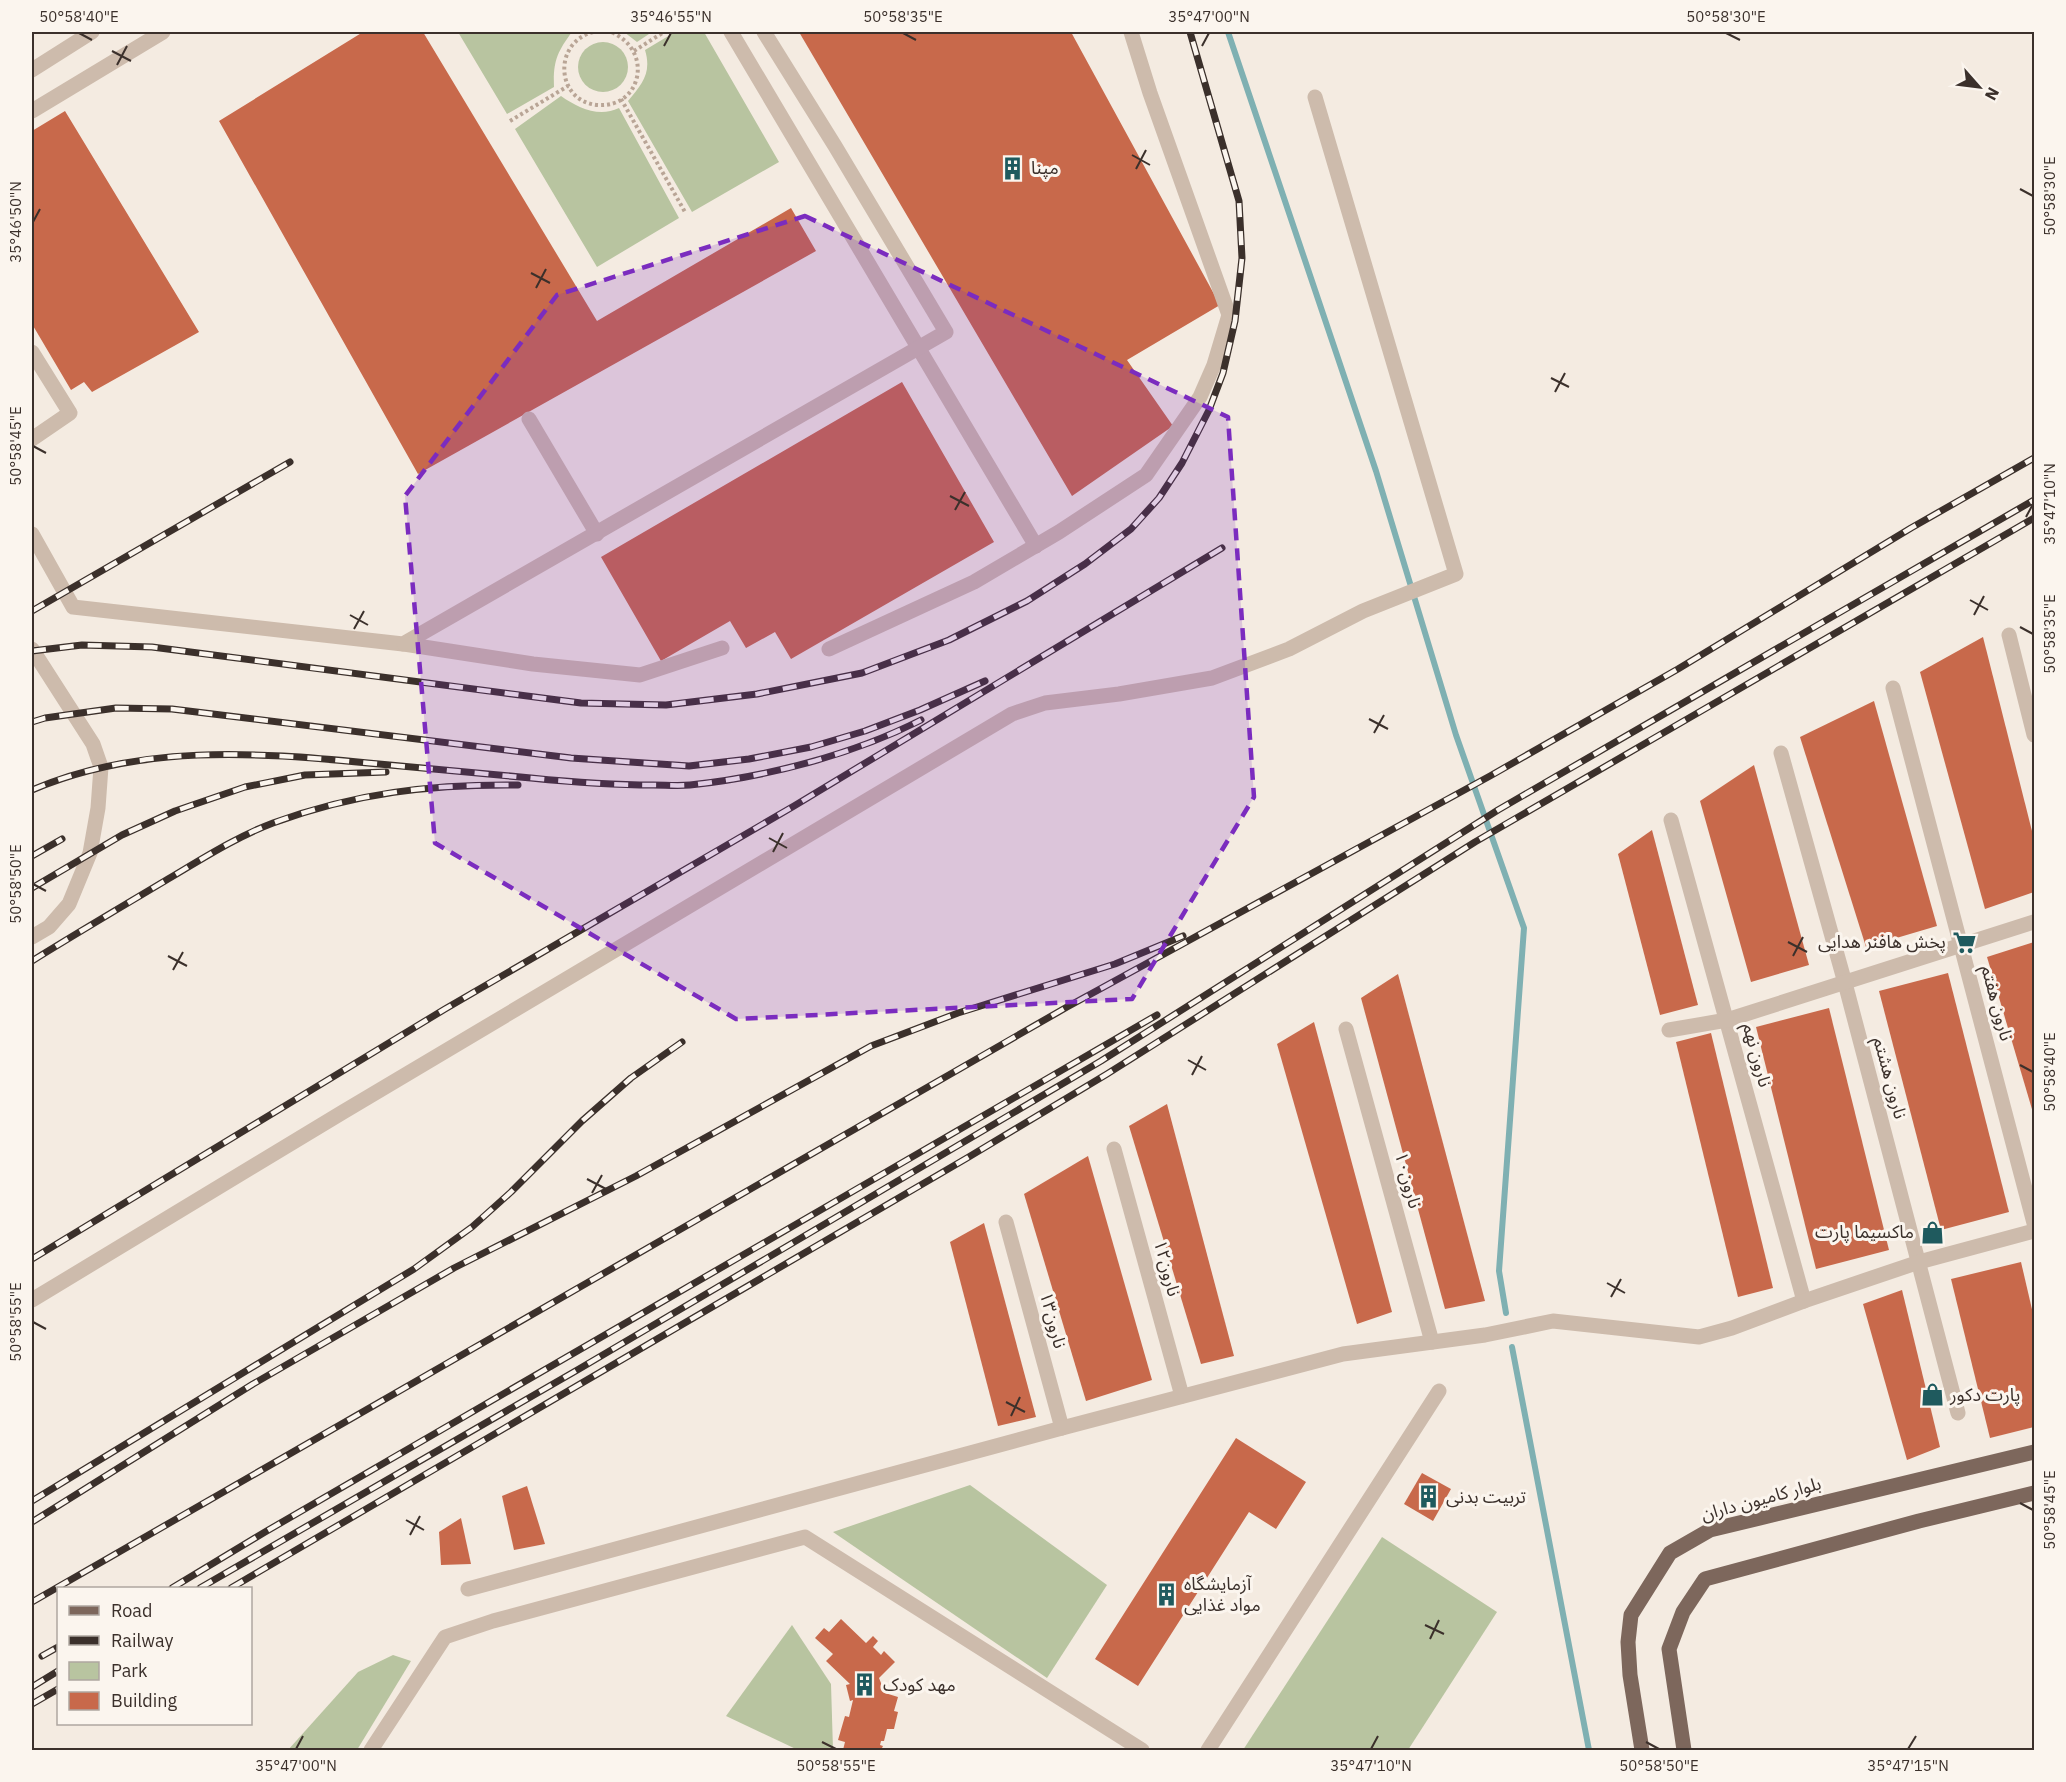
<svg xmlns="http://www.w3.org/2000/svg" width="2066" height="1782" font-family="'IBM Plex Sans','Noto Sans Arabic',sans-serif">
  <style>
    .green { fill: #b8c4a0 }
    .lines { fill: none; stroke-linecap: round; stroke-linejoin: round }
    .stream { stroke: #7fb0b2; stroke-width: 6 }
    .building { fill: #c8694b }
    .path { stroke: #b9a596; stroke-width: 4; stroke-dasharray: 3 3; stroke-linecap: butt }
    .minor { stroke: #cdbbac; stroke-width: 15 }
    .major { stroke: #7d675c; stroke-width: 15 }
    .rail-casing { stroke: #3b302b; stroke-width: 7 }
    .rail { stroke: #fbf5ee; stroke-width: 4.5; stroke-dasharray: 14; stroke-linecap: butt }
    .marked { fill: #7b2cbf; fill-opacity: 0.2; stroke: #7b2cbf; stroke-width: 4.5; stroke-dasharray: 12 8; stroke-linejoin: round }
    .ticks { fill: none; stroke: #3b302b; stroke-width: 2 }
    .labels { text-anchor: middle; stroke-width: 6; stroke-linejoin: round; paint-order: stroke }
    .poi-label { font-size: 18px; fill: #3b302b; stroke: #fbf5ee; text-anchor: start }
    .street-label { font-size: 18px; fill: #3b302b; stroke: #fbf5ee }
    .neatline { fill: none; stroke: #3b302b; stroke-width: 2 }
    .ticks-label { font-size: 15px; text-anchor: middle; fill: #3b302b }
  </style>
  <rect width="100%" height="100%" fill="#f4ebe1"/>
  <g class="green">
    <path d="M458 32H572C557 52 553 62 554 87L507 114Z"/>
    <path d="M624 32H652L637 42Z"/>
    <path d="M675 32H704L779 162 692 212 628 101C642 84 652 73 645 50Z"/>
    <circle cx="603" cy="67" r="25"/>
    <path d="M561 96C578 108 599 118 619 108L679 218 597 267 515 129Z"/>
    <path d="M970 1485 1107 1585 1047 1678 833 1532Z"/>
    <path d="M1382 1537 1497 1612 1408 1750H1243Z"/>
    <path d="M792 1625 831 1684 833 1750H798L726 1716Z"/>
    <path d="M393 1655 411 1661 357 1750H288L358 1672Z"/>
  </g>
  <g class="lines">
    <g class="stream">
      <path d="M1228 32 1376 471 1456 735 1524 928 1499 1271 1506 1313"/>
      <path d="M1512 1347 1589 1750"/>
    </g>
  </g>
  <g class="building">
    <path d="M363 32H423L597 321 791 208 816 251 418 474 219 121Z"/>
    <path d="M799 32H1071L1220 305 1127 360 1173 426 1072 496Z"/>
    <path d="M65 111 199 332 92 392 84 382 71 390 32 324V131Z"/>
    <path d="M902 382 994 542 791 659 775 632 746 648 730 621 661 661 601 557Z"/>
    <path d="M1983 637 2034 839V892L1985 909 1920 672Z"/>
    <path d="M1874 701 1937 926 1866 947 1800 737Z"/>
    <path d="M1754 765 1809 965 1751 982 1700 801Z"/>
    <path d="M1652 830 1698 1005 1660 1015 1618 854Z"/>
    <path d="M2034 942V1116L1987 957Z"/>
    <path d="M1948 973 2009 1212 1941 1230 1879 991Z"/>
    <path d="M1398 974 1485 1301 1445 1309 1361 998Z"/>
    <path d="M1829 1008 1889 1250 1816 1269 1756 1027Z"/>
    <path d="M1314 1022 1392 1312 1357 1324 1277 1044Z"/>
    <path d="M1711 1033 1773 1288 1738 1297 1676 1042Z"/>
    <path d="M1167 1104 1234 1356 1201 1364 1129 1126Z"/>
    <path d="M1088 1156 1152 1380 1086 1401 1024 1194Z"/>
    <path d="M984 1223 1036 1417 998 1426 950 1242Z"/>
    <path d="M2021 1262 2034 1318V1427L1990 1438 1951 1279Z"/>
    <path d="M1902 1290 1940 1447 1907 1460 1863 1304Z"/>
    <path d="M1236 1438 1306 1482 1276 1529 1249 1512 1138 1686 1095 1659Z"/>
    <path d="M1422 1473 1451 1489 1433 1521 1404 1504Z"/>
    <path d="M527 1486 545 1544 514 1550 502 1496Z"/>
    <path d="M461 1518 471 1564 441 1565 439 1532Z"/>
    <path d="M841 1619 866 1643 873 1636 878 1641 873 1647 881 1655 884 1651 895 1662 879 1678 885 1693 898 1697 894 1711 898 1712 894 1729H887L884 1741H881L880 1745 883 1746 881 1750H843L845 1742 838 1740 845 1716 849 1717 853 1700 850 1701 846 1685 850 1684 826 1661 833 1654 815 1638 824 1628 829 1632Z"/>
  </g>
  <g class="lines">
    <g class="path">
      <path d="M593 32C552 43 556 102 598 105 642 108 654 50 611 32"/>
      <path d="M634 51 664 32"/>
      <path d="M621 99 685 212"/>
      <path d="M510 121 568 86"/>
    </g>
    <g class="minor">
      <path d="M731 32 1036 546"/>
      <path d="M32 70 92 32"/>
      <path d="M32 111 163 32"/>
      <path d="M32 352 70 413 32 439"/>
      <path d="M529 419 597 534"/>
      <path d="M32 534 73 607 403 644 946 332 835 146 764 32"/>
      <path d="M2009 635 2034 735"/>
      <path d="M404 644 533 664 640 675 722 648"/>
      <path d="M32 649 93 744 101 767 98 808 90 853 69 904 49 927 32 937"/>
      <path d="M829 649 974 582 1059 532 1146 475 1200 397 1214 365 1229 315 1150 93 1131 32"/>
      <path d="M1893 688 2034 1223"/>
      <path d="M1781 753 1845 983 1958 1413"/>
      <path d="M1671 820 1804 1301"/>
      <path d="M1346 1029 1432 1342"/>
      <path d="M1669 1030 1727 1020 2034 922"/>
      <path d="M1114 1149 1182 1396"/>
      <path d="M1006 1222 1062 1428"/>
      <path d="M32 1300 343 1112 1012 714 1045 703 1119 694 1212 678 1289 649 1363 611 1456 574 1315 97"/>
      <path d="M468 1589 1062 1428 1343 1354 1485 1335 1553 1321 1699 1337 1732 1328 1804 1301 1919 1262 2034 1231"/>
      <path d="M371 1750 445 1637 493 1621 805 1537 1142 1750"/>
      <path d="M1208 1750 1439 1391"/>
    </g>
    <g class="major">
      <path d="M1642 1750 1630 1675 1628 1642 1631 1615 1670 1553 1710 1530 2034 1452"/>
      <path d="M1684 1750 1669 1649 1683 1612 1705 1579 1919 1521 2034 1493"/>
    </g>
    <defs>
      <g id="rail">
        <path d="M32 611 290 462"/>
        <path d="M32 651 82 645 152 647 581 703 666 705 757 694 862 673 949 640 1027 601 1085 564 1131 529 1159 498 1182 463 1209 410 1223 373 1235 321 1242 258 1239 201 1190 32"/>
        <path d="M32 722 45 718 116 708 172 709 571 758 689 766 749 759 811 747 865 731 920 710 985 681"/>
        <path d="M32 790C140 744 254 752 368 763 422 768 476 773 531 778 571 782 612 785 653 785 665 785 678 786 690 785 766 777 852 755 921 720"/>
        <path d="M32 856 62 839"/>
        <path d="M32 888 122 835 175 811 245 787 305 775 386 772"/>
        <path d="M32 961C77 933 123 906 168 879 202 859 236 837 273 823 355 793 431 784 518 785"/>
        <path d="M32 1259 445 1009 794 806 1222 548"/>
        <path d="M32 1501 414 1269 472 1227 511 1192 582 1121 631 1078 682 1042"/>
        <path d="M32 1522 253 1384 454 1268 636 1176 871 1046 958 1013 1115 964 1183 936"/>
        <path d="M172 1588 265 1532 1157 1015"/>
        <path d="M200 1588 579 1369 1101 1061 1498 810 2034 500"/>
        <path d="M231 1588 967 1158 1107 1074 1475 842 2034 518"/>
        <path d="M32 1602 1067 1007 1490 776 1678 669 1911 528 2034 458"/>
        <path d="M42 1656 58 1647"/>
        <path d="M32 1687 58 1671"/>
        <path d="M32 1704 58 1689"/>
      </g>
    </defs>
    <use href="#rail" class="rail-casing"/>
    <use href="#rail" class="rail"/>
  </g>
  <path class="marked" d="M805 216 1228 417 1254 797 1132 999 736 1019 435 843 405 496 557 295Z"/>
  <path class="ticks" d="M79 33 92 40M903 33 916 40M1726 33 1740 40M664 46 671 33M1202 46 1209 33M112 51 131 61M117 65 127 46M1132 155 1150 165M1136 169 1146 150M2020 189 2033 196M33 222 40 209M531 273 550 283M536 288 546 269M1551 378 1569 387M1555 392 1565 373M33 446 46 453M950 496 969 506M955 510 965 492M2026 517 2033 504M1970 600 1988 610M350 615 368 625M1974 615 1984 596M2020 627 2033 634M354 629 364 611M1369 719 1388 729M1374 733 1384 715M769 838 787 848M773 852 783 833M33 884 46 891M1788 942 1807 952M168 956 187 966M1793 956 1803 937M173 970 183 952M1188 1060 1206 1070M2020 1065 2033 1072M1192 1075 1202 1056M587 1179 606 1189M592 1193 602 1175M1607 1283 1625 1293M1611 1297 1621 1279M33 1322 46 1329M1006 1402 1025 1412M1011 1416 1020 1397M2020 1503 2033 1510M406 1520 424 1530M410 1535 420 1516M1425 1625 1444 1634M1430 1639 1439 1620M822 1742 836 1749M1646 1742 1659 1749M296 1749 303 1736M1371 1749 1378 1736M1908 1749 1916 1736"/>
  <defs>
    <symbol id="building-bare" viewBox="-9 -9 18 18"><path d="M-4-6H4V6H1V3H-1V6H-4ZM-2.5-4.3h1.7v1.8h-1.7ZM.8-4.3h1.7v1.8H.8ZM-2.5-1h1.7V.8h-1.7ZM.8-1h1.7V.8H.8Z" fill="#1f5a5e" stroke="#fbf5ee" stroke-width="2.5" paint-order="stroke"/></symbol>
    <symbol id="supermarket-bare" viewBox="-9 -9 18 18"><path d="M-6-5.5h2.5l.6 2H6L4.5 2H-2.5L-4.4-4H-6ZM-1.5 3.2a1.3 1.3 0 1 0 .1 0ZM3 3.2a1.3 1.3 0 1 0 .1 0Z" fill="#1f5a5e" stroke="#fbf5ee" stroke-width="2.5" paint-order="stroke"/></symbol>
    <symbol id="shop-bare" viewBox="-9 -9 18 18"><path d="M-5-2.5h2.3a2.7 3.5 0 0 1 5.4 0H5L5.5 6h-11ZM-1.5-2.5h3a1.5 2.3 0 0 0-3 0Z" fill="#1f5a5e" stroke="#fbf5ee" stroke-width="2.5" paint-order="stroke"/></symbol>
  </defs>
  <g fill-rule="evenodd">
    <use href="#building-bare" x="996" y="152" width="33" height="33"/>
    <use href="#supermarket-bare" x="1948" y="926" width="33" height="33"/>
    <use href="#shop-bare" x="1916" y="1216" width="33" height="33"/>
    <use href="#shop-bare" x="1916" y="1378" width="33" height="33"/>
    <use href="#building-bare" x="1412" y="1480" width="33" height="33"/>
    <use href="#building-bare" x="1150" y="1578" width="33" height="33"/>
    <use href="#building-bare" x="848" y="1668" width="33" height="33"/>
  </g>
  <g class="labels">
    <g class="poi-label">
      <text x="1031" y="174">مپنا</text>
      <text x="1946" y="948" text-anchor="end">پخش هافنر هدایی</text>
      <text x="1914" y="1238" text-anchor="end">ماکسیما پارت</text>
      <text x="1950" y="1401">پارت دکور</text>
      <text x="1446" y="1503">تربیت بدنی</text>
      <text x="1184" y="1590">آزمایشگاه<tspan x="1184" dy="21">مواد غذایی</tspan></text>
      <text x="883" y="1691">مهد کودک</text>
    </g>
    <g class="street-label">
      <text transform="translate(1997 1003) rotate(75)" y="6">نارون هفتم</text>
      <text transform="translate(1757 1055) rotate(75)" y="6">نارون نهم</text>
      <text transform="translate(1890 1078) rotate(75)" y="6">نارون هشتم</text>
      <text transform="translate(1408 1180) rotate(75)" y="6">نارون۱۰</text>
      <text transform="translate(1167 1268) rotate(75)" y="6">نارون۱۲</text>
      <text transform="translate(1053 1320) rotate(75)" y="6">نارون۱۳</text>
      <text transform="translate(1761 1499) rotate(-15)" y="6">بلوار کامیون داران</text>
    </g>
  </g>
  <rect width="2066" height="1782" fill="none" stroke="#fbf5ee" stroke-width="66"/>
  <rect x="57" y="1587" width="195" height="138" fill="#fbf5ee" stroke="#aea6a0" stroke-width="1.5"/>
  <rect x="69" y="1606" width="30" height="9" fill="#7d675c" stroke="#aea6a0" stroke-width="1.5"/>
  <text x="111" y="1617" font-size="18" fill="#3b302b">Road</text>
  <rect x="69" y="1636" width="30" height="9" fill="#3b302b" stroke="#aea6a0" stroke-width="1.5"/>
  <text x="111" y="1647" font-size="18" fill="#3b302b">Railway</text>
  <rect x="69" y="1662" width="30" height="18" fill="#b8c4a0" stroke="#aea6a0" stroke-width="1.5"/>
  <text x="111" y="1677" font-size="18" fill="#3b302b">Park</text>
  <rect x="69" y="1692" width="30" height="18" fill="#c8694b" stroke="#aea6a0" stroke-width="1.5"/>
  <text x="111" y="1707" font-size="18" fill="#3b302b">Building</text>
  <g transform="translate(1979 87) rotate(118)" stroke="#fbf5ee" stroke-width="4.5" paint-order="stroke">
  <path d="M0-4.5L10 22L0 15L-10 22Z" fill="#3b302b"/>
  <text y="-9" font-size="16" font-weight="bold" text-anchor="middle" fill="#3b302b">N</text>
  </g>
  <rect x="33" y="33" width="2000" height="1716" class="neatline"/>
  <g class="ticks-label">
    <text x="79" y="22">50°58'40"E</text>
    <text x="671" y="22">35°46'55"N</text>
    <text x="903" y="22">50°58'35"E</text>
    <text x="1209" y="22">35°47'00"N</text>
    <text x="1726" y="22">50°58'30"E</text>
    <text transform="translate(2050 196) rotate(-90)" y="5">50°58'30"E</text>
    <text transform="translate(16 222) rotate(-90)" y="5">35°46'50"N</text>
    <text transform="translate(16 446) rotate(-90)" y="5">50°58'45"E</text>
    <text transform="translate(2050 504) rotate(-90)" y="5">35°47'10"N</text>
    <text transform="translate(2050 634) rotate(-90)" y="5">50°58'35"E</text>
    <text transform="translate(16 884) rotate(-90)" y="5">50°58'50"E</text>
    <text transform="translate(2050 1072) rotate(-90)" y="5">50°58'40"E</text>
    <text transform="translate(16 1322) rotate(-90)" y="5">50°58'55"E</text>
    <text transform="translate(2050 1510) rotate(-90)" y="5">50°58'45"E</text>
    <text x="296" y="1771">35°47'00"N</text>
    <text x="836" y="1771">50°58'55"E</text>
    <text x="1371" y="1771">35°47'10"N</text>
    <text x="1659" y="1771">50°58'50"E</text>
    <text x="1908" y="1771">35°47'15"N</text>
  </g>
</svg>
